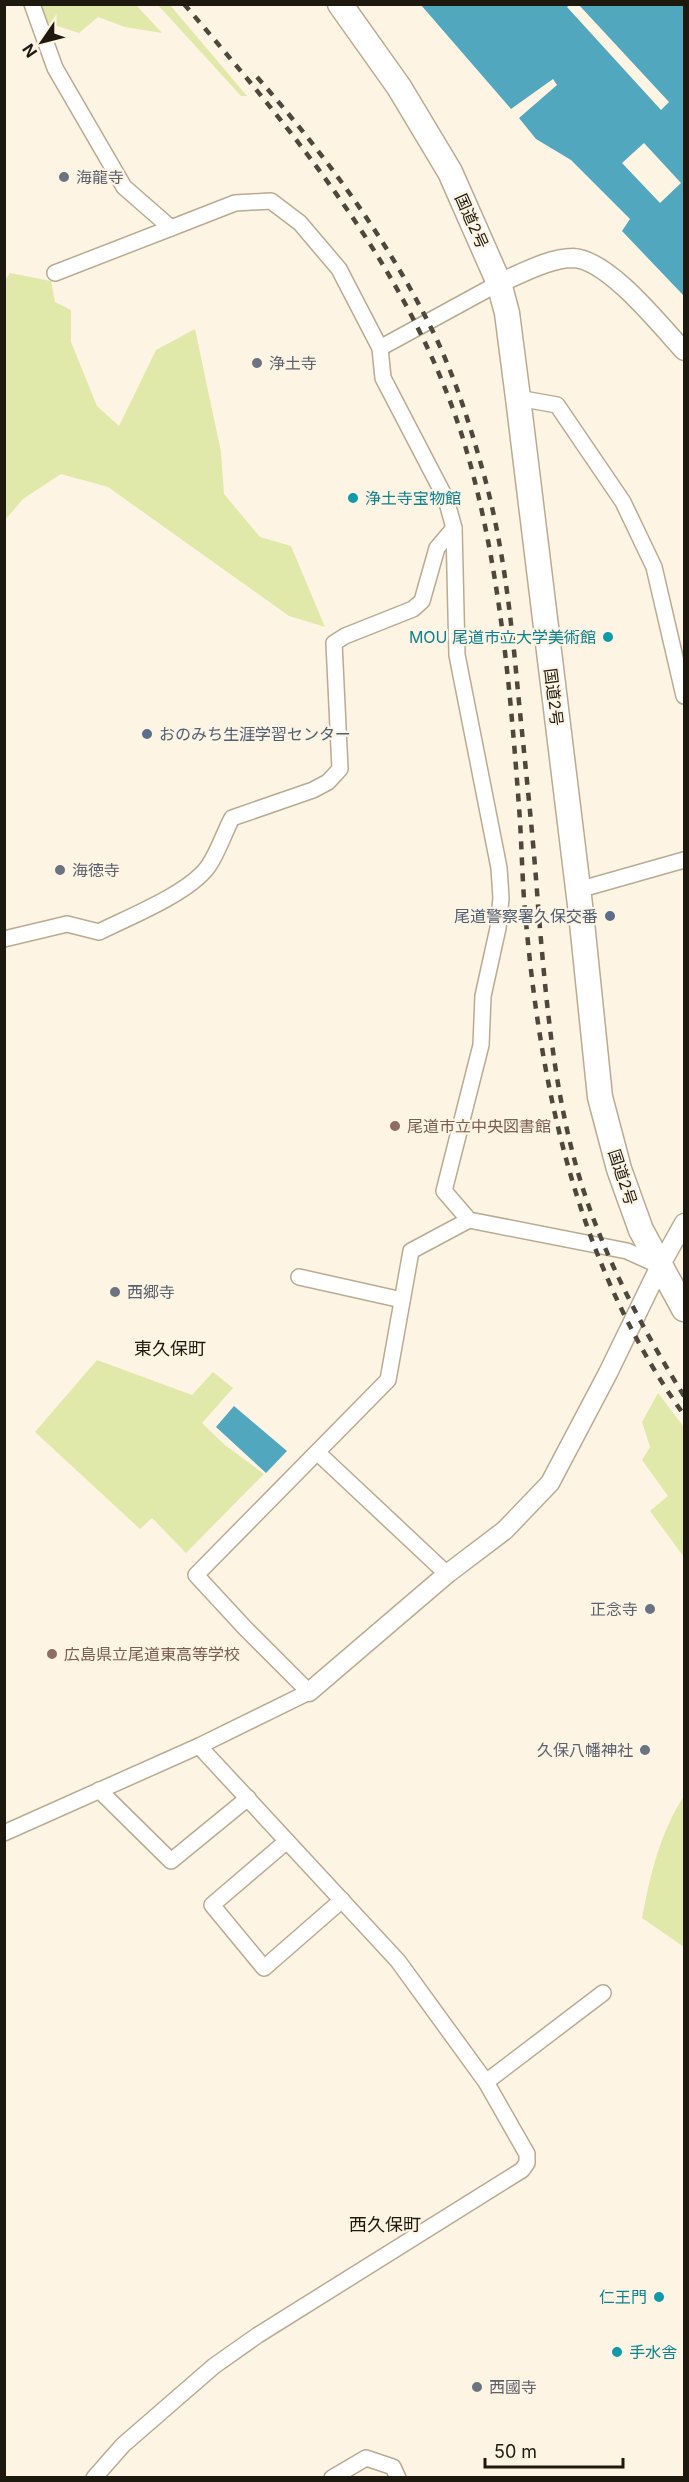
<svg xmlns="http://www.w3.org/2000/svg" width="689" height="2482" font-family="Inter,'Noto Sans JP',sans-serif">
  <style>
    .green { fill: #e0e9aa }
    .water { fill: #51a7be }
    .pier { fill: #fef4e4 }
    .lines { fill: none; stroke-linecap: round; stroke-linejoin: round }
    .minor-casing { stroke: #baaa91; stroke-width: 18 }
    .tertiary-casing { stroke: #baaa91; stroke-width: 21 }
    .trunk-casing { stroke: #baaa91; stroke-width: 27 }
    .minor { stroke: #fff; stroke-width: 15 }
    .tertiary { stroke: #fff; stroke-width: 18 }
    .trunk { stroke: #fff; stroke-width: 24 }
    .rail { stroke: #4d473c; stroke-width: 4.5; stroke-dasharray: 8 8; stroke-linecap: butt }
    .worship-dot { fill: #6b7280; stroke: #fef4e4; stroke-width: 2 }
    .culture-dot { fill: #0f9aa8; stroke: #fef4e4; stroke-width: 2 }
    .service-dot { fill: #5c6f8a; stroke: #fef4e4; stroke-width: 2 }
    .education-dot { fill: #8d6e63; stroke: #fef4e4; stroke-width: 2 }
    .labels { text-anchor: middle; stroke-width: 4.5; stroke-linejoin: round; paint-order: stroke }
    .worship-label { font-size: 16px; fill: #5b616d; stroke: #fef4e4; text-anchor: start }
    .street-label { font-size: 16px; fill: #1e190f; stroke: #fef4e4 }
    .culture-label { font-size: 16px; fill: #0d838f; stroke: #fef4e4; text-anchor: start }
    .service-label { font-size: 16px; fill: #4e5e75; stroke: #fef4e4; text-anchor: start }
    .education-label { font-size: 16px; fill: #785e54; stroke: #fef4e4; text-anchor: start }
    .neighbourhood-label { font-size: 18px; fill: #1e190f; stroke: #fef4e4 }
  </style>
  <rect width="100%" height="100%" fill="#fef4e4"/>
  <g class="green">
    <path d="M41 5H136L162 33 125 27 98 17 79 33 48 23Z"/>
    <path d="M158 5H170L247 96H241Z"/>
    <path d="M10 273 51 281 55 302 71 310V342L97 406 119 426 156 350 195 329 221 452 224 494 260 537 291 546 325 627 289 616 108 487 61 474 23 499 5 520 4 282Z"/>
    <path d="M97 1360 192 1395 213 1372 233 1388 202 1423 225 1445 264 1474 186 1553 152 1518 140 1529 35 1432Z"/>
    <path d="M658 1393 684 1427V1557L650 1511 668 1496 642 1460 650 1447 642 1422Z"/>
    <path d="M684 1796V1947L642 1918C650 1875 660 1833 684 1796Z"/>
  </g>
  <g class="water">
    <path d="M421 5H684V296L622 231 630 219 571 160 536 139 519 118 557 85 553 79 511 109Z"/>
    <path d="M234 1406 287 1451 266 1473 216 1427Z"/>
  </g>
  <g class="pier">
    <path d="M570 5H579L669 102 661 110 567 7Z"/>
    <path d="M644 143 681 183 660 203 622 163Z"/>
  </g>
  <g class="lines">
    <defs>
      <g id="minor">
        <path d="M32 4 55 68 124 187 171 228 55 273"/>
        <path d="M171 228 235 203 271 201 300 223 339 269 380 348 383 378 446 499 454 528 457 655 499 868 501 898 498 928 483 996 481 1045 444 1191 469 1220 627 1251 660 1266"/>
        <path d="M380 348 499 283"/>
        <path d="M518 398 557 405 623 502 654 567 684 696"/>
        <path d="M578 890 684 860"/>
        <path d="M4 939 67 924 99 932C129 917 187 894 207 868 217 855 224 833 232 818L313 790 328 782 340 769 334 643 345 636 413 609 422 601 437 548 454 528"/>
        <path d="M299 1277 402 1300"/>
        <path d="M318 1453 447 1574"/>
        <path d="M99 1790 171 1861 248 1798"/>
        <path d="M4 1833 199 1746 309 1692 245 1628 196 1575 388 1380 411 1251 469 1220"/>
        <path d="M287 1841 212 1905 264 1968 342 1900"/>
        <path d="M486 2082 603 1993"/>
        <path d="M94 2478 123 2445 214 2366 258 2335 522 2170 527 2163V2154L486 2082 398 1961 199 1746"/>
        <path d="M332 2478 366 2458 393 2467 398 2478"/>
      </g>
      <g id="tertiary">
        <path d="M499 283C521 274 549 258 573 258 608 259 661 326 684 351"/>
        <path d="M309 1692 447 1574 505 1530 550 1483 608 1373 660 1266 684 1223"/>
      </g>
      <path id="trunk" d="M340 4 399 87 450 172 499 283 507 313 518 398 581 913 600 1097 619 1169 641 1230 684 1309"/>
    </defs>
    <use href="#minor" class="minor-casing"/>
    <use href="#tertiary" class="tertiary-casing"/>
    <use href="#trunk" class="trunk-casing"/>
    <use href="#minor" class="minor"/>
    <use href="#tertiary" class="tertiary"/>
    <use href="#trunk" class="trunk"/>
    <g class="rail">
      <path d="M184 4C297 136 412 273 464 442 499 559 510 685 519 807 522 845 522 884 526 922 542 1098 580 1269 684 1415"/>
      <path d="M257 77C327 157 391 244 437 340 456 381 470 425 482 468 503 541 511 617 518 692 525 763 533 834 538 905 546 1000 554 1100 584 1192 608 1265 644 1331 684 1396"/>
    </g>
  </g>
  <g class="worship-dot">
    <circle cx="64" cy="177" r="6"/>
    <circle cx="257" cy="363" r="6"/>
    <circle cx="60" cy="870" r="6"/>
    <circle cx="115" cy="1292" r="6"/>
    <circle cx="650" cy="1609" r="6"/>
    <circle cx="645" cy="1750" r="6"/>
    <circle cx="477" cy="2387" r="6"/>
  </g>
  <g class="culture-dot">
    <circle cx="353" cy="498" r="6"/>
    <circle cx="608" cy="637" r="6"/>
    <circle cx="659" cy="2297" r="6"/>
    <circle cx="617" cy="2352" r="6"/>
  </g>
  <g class="service-dot">
    <circle cx="147" cy="734" r="6"/>
    <circle cx="610" cy="916" r="6"/>
  </g>
  <g class="education-dot">
    <circle cx="395" cy="1126" r="6"/>
    <circle cx="52" cy="1654" r="6"/>
  </g>
  <g class="labels">
    <g class="worship-label">
      <text x="76" y="183">海龍寺</text>
      <text x="269" y="369">浄土寺</text>
      <text x="72" y="876">海徳寺</text>
      <text x="127" y="1298">西郷寺</text>
      <text x="638" y="1615" text-anchor="end">正念寺</text>
      <text x="633" y="1756" text-anchor="end">久保八幡神社</text>
      <text x="489" y="2393">西國寺</text>
    </g>
    <g class="street-label">
      <text transform="translate(472 221) rotate(66)" y="6">国道2号</text>
      <text transform="translate(554 697) rotate(83)" y="6">国道2号</text>
      <text transform="translate(623 1177) rotate(72)" y="6">国道2号</text>
    </g>
    <g class="culture-label">
      <text x="365" y="504">浄土寺宝物館</text>
      <text x="596" y="643" text-anchor="end">MOU 尾道市立大学美術館</text>
      <text x="647" y="2303" text-anchor="end">仁王門</text>
      <text x="629" y="2358">手水舎</text>
    </g>
    <g class="service-label">
      <text x="159" y="740">おのみち生涯学習センター</text>
      <text x="598" y="922" text-anchor="end">尾道警察署久保交番</text>
    </g>
    <g class="education-label">
      <text x="407" y="1132">尾道市立中央図書館</text>
      <text x="64" y="1660">広島県立尾道東高等学校</text>
    </g>
    <g class="neighbourhood-label">
      <text x="170" y="1355">東久保町</text>
      <text x="385" y="2231">西久保町</text>
    </g>
  </g>
  <rect width="689" height="2482" fill="none" stroke="#1e190f" stroke-width="12"/>
  <g transform="translate(42 42) rotate(235)" stroke="#fef4e4" stroke-width="4.5" paint-order="stroke">
  <path d="M0-4.5L10 22L0 15L-10 22Z" fill="#1e190f"/>
  <text y="-9" font-size="16" font-weight="bold" text-anchor="middle" fill="#1e190f">N</text>
  </g>
  <path d="M485 2458v9h138v-9" fill="none" stroke="#1e190f" stroke-width="3"/>
  <text x="494" y="2458" font-size="18" fill="#1e190f" stroke="#fef4e4" stroke-width="4.5" paint-order="stroke">50 m</text>
</svg>
